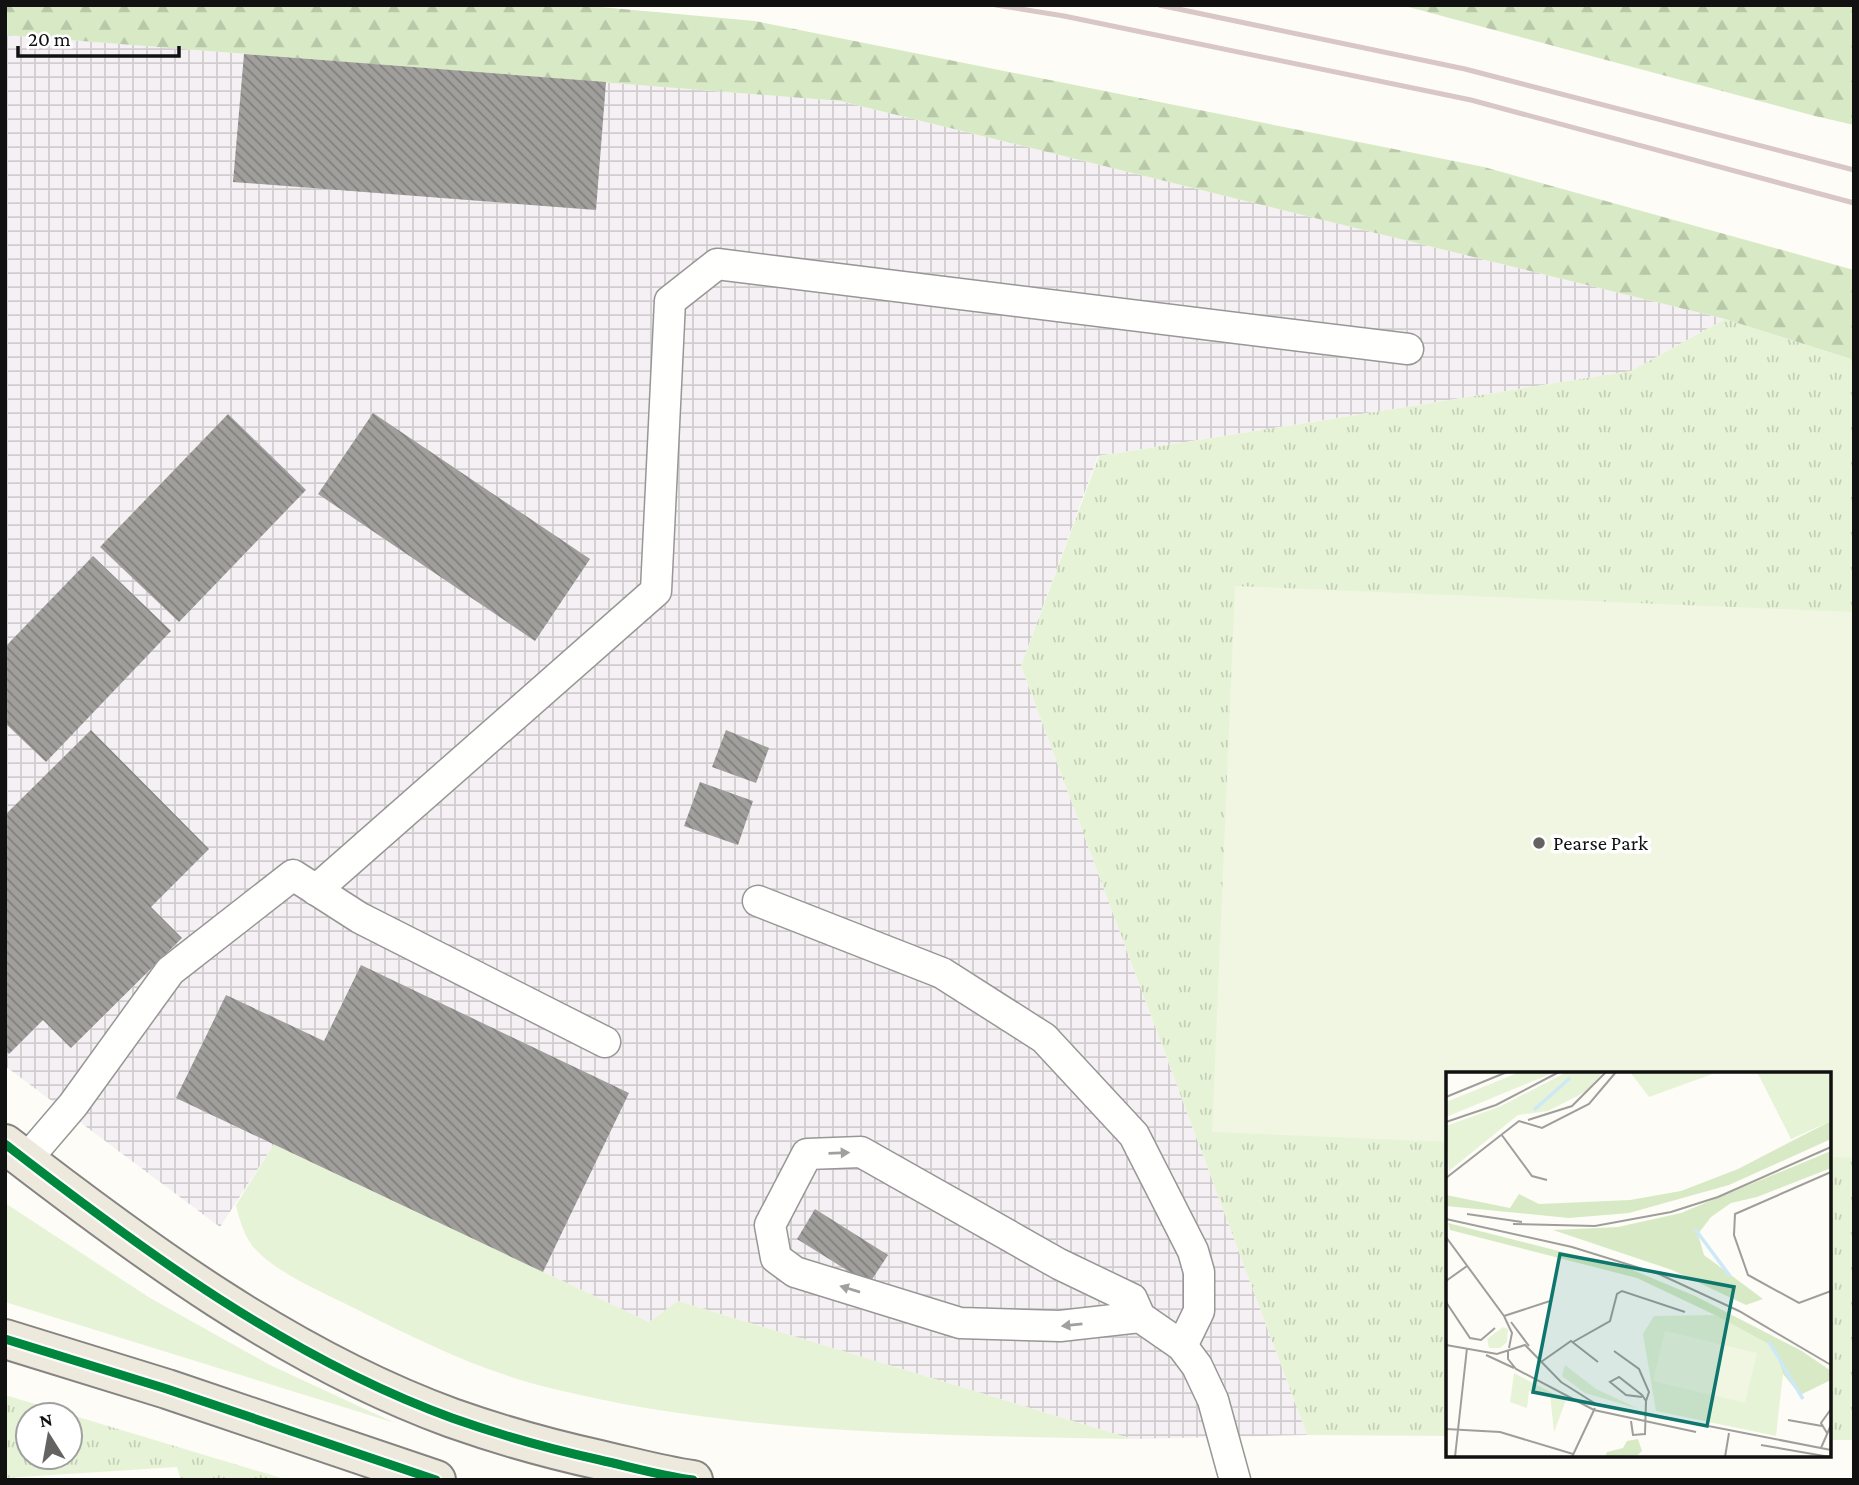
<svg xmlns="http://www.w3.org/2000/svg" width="1859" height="1485" font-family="'Crimson Pro',serif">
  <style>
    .industrial { fill: url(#industrial-grid) }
    .grass { fill: url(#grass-tufts); fill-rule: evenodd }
    .forest { fill: url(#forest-firs) }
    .garden { fill: #e7f3d7 }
    .pitch { fill: #f0f6e1 }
    .building { fill: url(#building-back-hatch) }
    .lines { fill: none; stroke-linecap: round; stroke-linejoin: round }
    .lane-casing { stroke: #979795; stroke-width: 33 }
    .primary-casing { stroke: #858482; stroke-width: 42 }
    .lane { stroke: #fffffe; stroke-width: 30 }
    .primary { stroke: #ede9dc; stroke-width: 38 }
    .rail { stroke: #d9c6c7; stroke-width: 5 }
    .cycleway-casing { stroke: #fff; stroke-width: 13 }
    .cycleway { stroke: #00873e; stroke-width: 9 }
    .oneway { fill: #a0a09f }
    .poi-dot { fill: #646362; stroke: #fff; stroke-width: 2.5 }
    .labels { text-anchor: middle; stroke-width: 7; stroke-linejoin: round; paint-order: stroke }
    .poi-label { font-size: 21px; fill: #111; stroke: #fff; text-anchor: start }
    .inset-river { fill: none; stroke: #cde8f7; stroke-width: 3.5 }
    .inset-road { fill: none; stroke: #9f9e9b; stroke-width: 2 }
    .view { fill: #0f766e; fill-opacity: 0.15; stroke: #0f766e; stroke-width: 3.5 }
    .inset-edge { fill: none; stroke: #111; stroke-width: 3.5 }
  </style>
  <defs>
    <pattern id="industrial-grid" width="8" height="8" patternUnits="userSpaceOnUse" patternTransform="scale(1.75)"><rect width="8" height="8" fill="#f5f0f3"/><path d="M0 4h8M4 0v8" fill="none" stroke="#d1cdcf"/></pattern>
    <pattern id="grass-tufts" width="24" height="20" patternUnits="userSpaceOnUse" patternTransform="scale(1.75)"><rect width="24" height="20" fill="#e7f3d7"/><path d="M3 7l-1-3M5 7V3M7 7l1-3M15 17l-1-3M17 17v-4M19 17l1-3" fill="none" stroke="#c5cfb8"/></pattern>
    <pattern id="forest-firs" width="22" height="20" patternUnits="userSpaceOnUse" patternTransform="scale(1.75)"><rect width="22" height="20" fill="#d8eac5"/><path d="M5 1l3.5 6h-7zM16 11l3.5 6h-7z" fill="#b8c8a8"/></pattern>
    <pattern id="building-back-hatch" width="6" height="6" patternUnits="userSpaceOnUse" patternTransform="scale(1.75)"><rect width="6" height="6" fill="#a19f9c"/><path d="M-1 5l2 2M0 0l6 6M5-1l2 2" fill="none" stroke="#82807e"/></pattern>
  </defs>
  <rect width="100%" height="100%" fill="#fdfcf7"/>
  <path class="industrial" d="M5 35 840 101 1725 319 1631 371 1098 456 1021 666 1307 1435 1132 1439 678 1301 649 1322 274 1144 220 1227 5 1066Z"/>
  <g class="grass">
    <path d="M1725 319 1854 360V1440H1829V1074H1448V1436L1307 1435 1021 666 1099 456 1631 371Z"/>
    <path d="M5 1395 288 1480H181L177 1467 5 1478ZM28 1415H70V1457H28Z"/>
  </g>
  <g class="forest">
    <path d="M5 5H578L755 21 1484 167 1854 270V360L1725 319 840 101 5 35Z"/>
    <path d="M1401 5H1854V125L1815 116Z"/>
  </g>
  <g class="garden">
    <path d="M274 1144 649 1322 678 1301 1132 1439C933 1435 732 1435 538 1385 475 1368 416 1339 358 1310 328 1295 271 1271 251 1244 243 1232 239 1218 236 1205Z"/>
    <path d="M5 1203 150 1298 270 1365 395 1423 5 1302Z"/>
  </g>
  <path class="pitch" d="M1235 586 1854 612V1158L1829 1157V1074H1448V1142L1212 1132Z"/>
  <g class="building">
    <path d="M244 54 606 82 596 210 233 182Z"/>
    <path d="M373 413 590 559 535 641 318 494Z"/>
    <path d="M228 414 306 490 179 622 100 547Z"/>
    <path d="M93 556 171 631 46 762 5 723V647Z"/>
    <path d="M91 730 209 849 151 907 182 938 71 1048 43 1020 9 1054 5 1050V815Z"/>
    <path d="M726 730 769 748 756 783 712 767Z"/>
    <path d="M700 782 753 801 738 845 684 826Z"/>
    <path d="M361 965 629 1093 543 1272 176 1098 226 995 324 1041Z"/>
    <path d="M815 1209 888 1255 869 1284 797 1239Z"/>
  </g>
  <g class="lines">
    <defs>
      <g id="lane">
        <path d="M316 890 656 591 670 301 717 264 1408 349"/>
        <path d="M758 901 942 973 1044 1038 1134 1135 1193 1251 1199 1272V1311L1182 1346"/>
        <path d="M26 1160 73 1105 170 971 293 875 360 918 605 1042"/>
        <path d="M1140 1317 1060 1326 960 1323 795 1272 776 1258 770 1225 807 1154 861 1152 1059 1264 1132 1299 1140 1317 1182 1346 1197 1366 1213 1400 1235 1480"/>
      </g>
      <g id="primary">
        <path d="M5 1144C142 1250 288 1358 452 1418 500 1435 550 1449 600 1460 631 1467 662 1476 693 1480"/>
        <path d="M5 1339 167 1389 436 1480"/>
      </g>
    </defs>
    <use href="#lane" class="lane-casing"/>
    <use href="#primary" class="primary-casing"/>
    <use href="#lane" class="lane"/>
    <use href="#primary" class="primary"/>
    <g class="rail">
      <path d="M996 5 1064 16 1471 100 1854 203"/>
      <path d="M1159 5 1465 69 1854 170"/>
    </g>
    <defs>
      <g id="cycleway">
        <path d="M5 1144C142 1250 288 1358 452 1418 500 1435 550 1449 600 1460 631 1467 662 1476 693 1480"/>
        <path d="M5 1339 167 1389 436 1480"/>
      </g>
    </defs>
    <use href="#cycleway" class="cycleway-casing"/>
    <use href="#cycleway" class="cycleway"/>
  </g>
  <defs><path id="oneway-solid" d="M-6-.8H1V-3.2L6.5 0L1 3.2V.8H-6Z" transform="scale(1.75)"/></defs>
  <g class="oneway">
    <use href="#oneway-solid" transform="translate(839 1153) rotate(-2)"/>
    <use href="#oneway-solid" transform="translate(850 1289) rotate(-163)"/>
    <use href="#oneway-solid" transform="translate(1072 1325) rotate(174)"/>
  </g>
  <circle class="poi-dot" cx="1539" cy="843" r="7"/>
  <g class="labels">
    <g class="poi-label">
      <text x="1553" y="850">Pearse Park</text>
    </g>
  </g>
  <g transform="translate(1446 1072)">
    <rect width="385" height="385" fill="#fdfcf7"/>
    <path d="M74 0H109L0 45V30ZM121 0H157L139 20 102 39 72 43 3 99 0 54 55 34ZM184 0H272L203 25ZM311 0H385V49L345 67ZM269 243 328 275 337 302 330 364 210 339 197 262 208 244ZM68 301 120 328 108 360 104 322 83 319 81 336 64 330Z" fill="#e7f3d7"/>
    <path d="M385 49V67L283 113 183 141 123 146 0 134V123L64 136 73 122 93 132 184 128 235 119 292 97ZM385 79V96L311 125 285 131 265 145 252 162 258 183 317 227 300 233 226 198 107 158 172 155 235 141ZM2 151 184 197 249 224 356 279 385 299V308L354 323 337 302 328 275 269 243 191 206 4 158ZM192 367 196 379 192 383 159 385 161 380 177 376 181 369Z" fill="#d8eac5"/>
    <path d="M57 255 62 257 61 270 54 276H43L41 267ZM119 293 150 317 193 337 139 321 116 304Z" fill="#e7f3d7"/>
    <path d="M219 259 311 281 299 331 207 309Z" fill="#f0f6e1"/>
    <path class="inset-river" d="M88 38 124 6M249 157 284 204M323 270 357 327"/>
    <path class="inset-road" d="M0 25 61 0M82 48 126 34 160 0M0 50 50 33 113 0M55 62 86 104 101 108M385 100 289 142 288 163 302 203 353 231 385 219M0 106 73 49 96 56 143 32 170 0M21 142 76 150M0 147 126 175 213 202 293 239 385 293M67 152 149 154 225 140 272 125 385 75M0 165 58 244 66 261 63 276M0 209 21 194M0 230 24 266 35 268 49 256M58 244 104 229M65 250 83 274M127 270 164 249 171 222 176 219 239 240M0 273 51 282 79 273 115 310 150 332 385 378M62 278V287L70 297 148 338 250 360M168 279 193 297 203 320 200 329M40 283 68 296M95 290 125 269 152 290M342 348 376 354M185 349 187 363 199 362 200 329 196 323 173 305 164 310 180 323 196 325M0 357 54 360 127 382M381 361 375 351 385 337M315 373 384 385M375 376 385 353M9 385 21 276M126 385 149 336M279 385 283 361"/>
    <path class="view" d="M114 182 288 215 261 354 87 320Z"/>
    <rect width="385" height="385" class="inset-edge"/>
  </g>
  <rect width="1859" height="1485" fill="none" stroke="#111111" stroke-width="14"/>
  <g transform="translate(49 1436) rotate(349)"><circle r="33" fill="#ffffff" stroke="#a0a0a0" stroke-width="2"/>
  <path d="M0-5L12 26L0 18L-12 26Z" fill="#646362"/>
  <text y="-10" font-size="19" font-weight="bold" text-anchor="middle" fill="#111111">N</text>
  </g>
  <path d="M18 46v10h161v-10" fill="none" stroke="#111111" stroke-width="3.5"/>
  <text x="28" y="46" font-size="21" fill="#111111" stroke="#ffffff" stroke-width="5" paint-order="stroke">20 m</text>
</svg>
